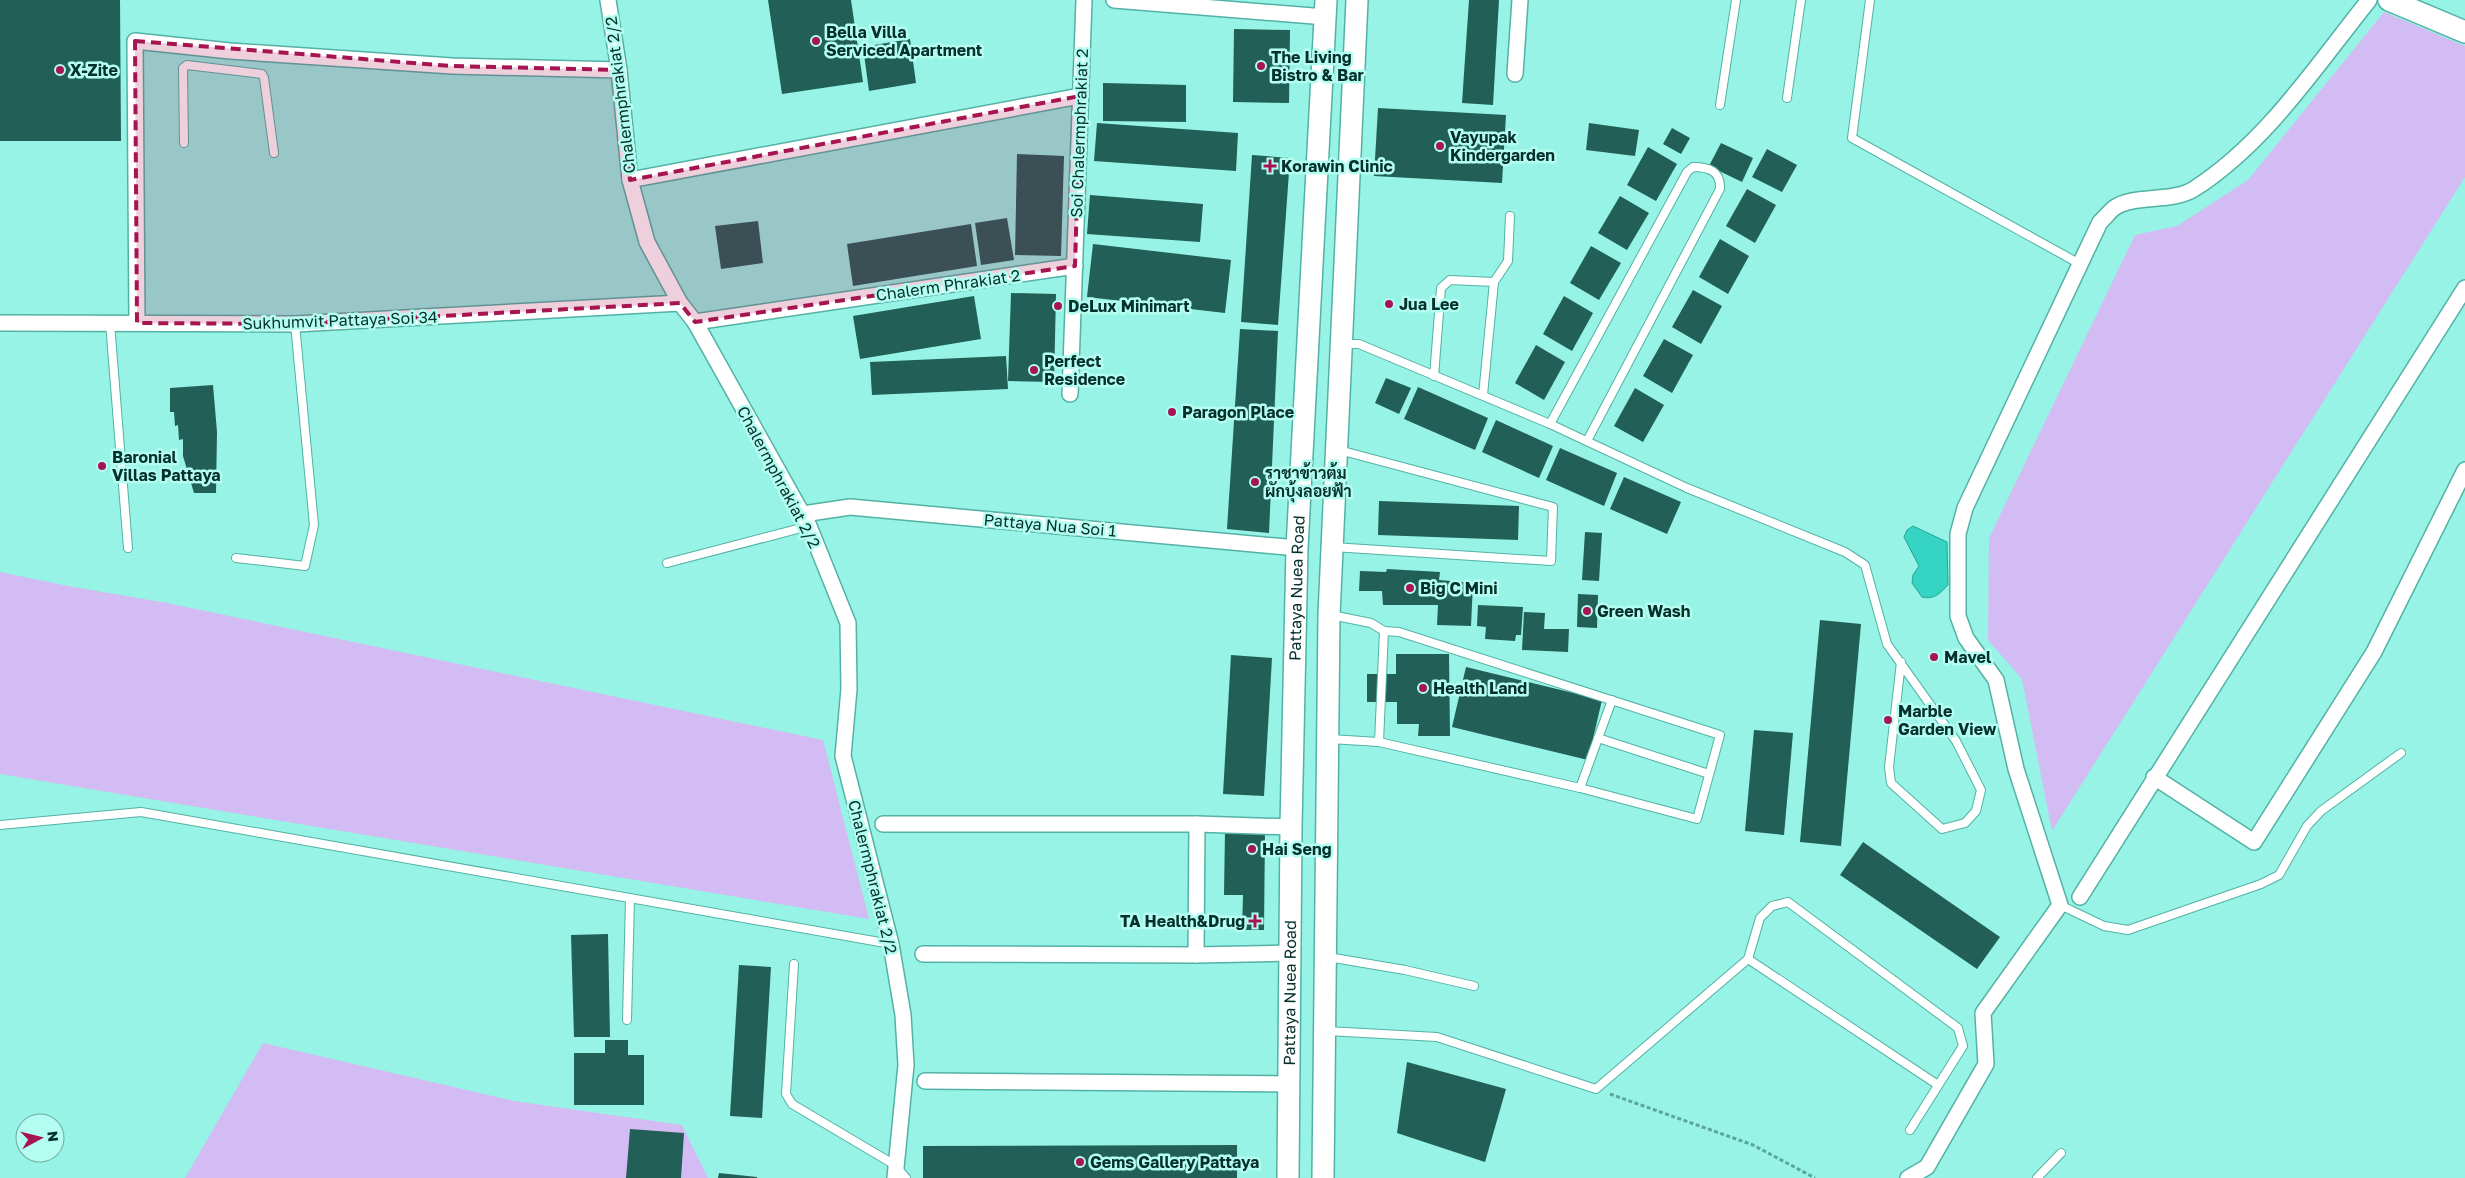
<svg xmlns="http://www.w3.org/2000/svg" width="2465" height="1178" font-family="'Golos Text',Sarabun,sans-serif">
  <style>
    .green { fill: #d3bcf4 }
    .water { fill: #35d4c3; stroke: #27a395 }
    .building { fill: #215f57 }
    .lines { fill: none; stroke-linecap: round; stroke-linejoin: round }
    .lane-casing { stroke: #53b2a5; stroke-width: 10 }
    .street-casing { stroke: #53b2a5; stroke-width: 18 }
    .secondary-casing { stroke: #53b2a5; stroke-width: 24 }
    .path { stroke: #5ca59a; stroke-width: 3; stroke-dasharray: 4 2.5; stroke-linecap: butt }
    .lane { stroke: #fff; stroke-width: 8 }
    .street { stroke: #fff; stroke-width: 15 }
    .secondary { stroke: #fff; stroke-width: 21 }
    .marked { fill: #a61451; fill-opacity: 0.2; stroke: #a61451; stroke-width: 4; stroke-dasharray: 10 6; stroke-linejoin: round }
    .poi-dot { fill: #a61451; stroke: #b4fdf1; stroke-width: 2 }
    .labels { text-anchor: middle; stroke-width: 5; stroke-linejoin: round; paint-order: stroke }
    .poi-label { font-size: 16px; font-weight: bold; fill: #05302b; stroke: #b4fdf1; text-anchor: start }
    .street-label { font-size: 16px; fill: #05302b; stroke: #b4fdf1 }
  </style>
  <rect width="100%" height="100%" fill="#96f3e5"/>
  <g class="green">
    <path d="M2384 12 2465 46V177L2052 831 2022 679 1988 640 1989 538 2135 235 2177 226 2248 180Z"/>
    <path d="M0 572 68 586 167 603 823 740 869 919 0 774Z"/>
    <path d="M263 1043 514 1101 682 1125 708 1178H185Z"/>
  </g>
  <path class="water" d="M1913 526 1947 542 1948 585C1940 593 1935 600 1922 597L1912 583 1913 575 1919 566 1904 537 1907 530Z"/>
  <g class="building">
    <path d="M0 0H120L121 141H0Z"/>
    <path d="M768 0H851L863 82 782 94Z"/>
    <path d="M1469 0H1499L1493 105 1462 103Z"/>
    <path d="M1234 29 1290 30 1289 103 1233 102Z"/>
    <path d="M910 39 916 83 869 91 863 47Z"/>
    <path d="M1103 83 1186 85V122L1103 121Z"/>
    <path d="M1378 108 1506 115 1502 183 1374 176Z"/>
    <path d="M1097 123 1238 133 1236 171 1094 161Z"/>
    <path d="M1589 123 1639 130 1635 156 1586 150Z"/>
    <path d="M1672 128 1690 138 1681 154 1663 144Z"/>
    <path d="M1721 143 1753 158 1742 182 1709 166Z"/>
    <path d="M1648 147 1677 164 1656 201 1627 185Z"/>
    <path d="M1767 149 1797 165 1782 192 1752 177Z"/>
    <path d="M1017 154 1064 156 1061 256 1015 255Z"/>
    <path d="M1252 155 1290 158 1278 325 1241 322Z"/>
    <path d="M1747 189 1776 205 1755 243 1726 226Z"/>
    <path d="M1090 195 1203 204 1200 242 1087 234Z"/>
    <path d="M1620 196 1649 213 1627 250 1598 233Z"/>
    <path d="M1007 218 1014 260 981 265 975 223Z"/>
    <path d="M758 221 763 263 721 269 715 226Z"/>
    <path d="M971 224 977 266 853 286 847 244Z"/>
    <path d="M1720 239 1749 256 1728 294 1699 277Z"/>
    <path d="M1093 244 1231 260 1225 313 1087 297Z"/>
    <path d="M1591 246 1621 263 1599 300 1570 283Z"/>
    <path d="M1693 290 1722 306 1701 344 1672 327Z"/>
    <path d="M1011 293 1056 294 1054 382 1008 381Z"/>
    <path d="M974 296 981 339 860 359 853 316Z"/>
    <path d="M1564 296 1593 313 1572 351 1543 334Z"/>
    <path d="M1240 329 1278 331 1269 533 1227 529Z"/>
    <path d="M1664 339 1693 355 1672 393 1643 376Z"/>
    <path d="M1536 345 1565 362 1544 400 1515 383Z"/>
    <path d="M1006 356 1008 389 872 395 870 362Z"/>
    <path d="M1386 378 1411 388 1399 414 1375 403Z"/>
    <path d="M213 385 217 432 216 493H194L183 456V439L179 440 178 425 175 426 174 412H170V388Z"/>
    <path d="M1418 387 1488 418 1475 450 1404 419Z"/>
    <path d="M1635 388 1664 405 1643 442 1614 426Z"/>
    <path d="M1496 420 1553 446 1539 478 1482 452Z"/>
    <path d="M1560 448 1617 473 1604 506 1546 480Z"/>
    <path d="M1624 477 1681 502 1667 534 1610 509Z"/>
    <path d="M1379 501 1519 506 1518 540 1378 535Z"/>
    <path d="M1585 532 1602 533 1599 581 1582 580Z"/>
    <path d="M1387 569 1440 572 1439 580 1473 583 1471 626 1437 625 1438 605H1383L1382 591H1359L1360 571 1386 572Z"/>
    <path d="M1578 594 1598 595 1597 628 1577 627Z"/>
    <path d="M1478 605 1523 607 1521 635H1516L1515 641 1485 639 1486 627 1477 626Z"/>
    <path d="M1524 612 1545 613 1544 629H1569L1568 652 1522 650Z"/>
    <path d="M1820 620 1861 624 1841 846 1800 842Z"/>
    <path d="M1396 654H1449L1450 736H1418L1419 724H1397V702H1367V674H1396Z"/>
    <path d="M1231 655 1272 658 1264 796 1223 794Z"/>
    <path d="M1466 667 1602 700 1588 760 1452 727Z"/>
    <path d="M1754 730 1793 733 1784 835 1745 831Z"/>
    <path d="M1225 830H1265L1264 930H1242L1243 895H1224Z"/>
    <path d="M1863 842 2000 937 1977 969 1840 875Z"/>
    <path d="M608 934 610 1037H574L571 935Z"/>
    <path d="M739 965 771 967 762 1118 730 1116Z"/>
    <path d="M605 1040H628V1055H644V1105H574V1053H605Z"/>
    <path d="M1407 1062 1506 1089 1485 1162 1397 1133Z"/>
    <path d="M630 1129 684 1133 681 1178H626Z"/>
    <path d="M1237 1145V1178H923V1146Z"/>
    <path d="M719 1173 757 1177V1178H718Z"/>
  </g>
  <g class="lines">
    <defs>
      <g id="lane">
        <path d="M1870 0 1852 138 2080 264"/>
        <path d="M1787 98 1801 0"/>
        <path d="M1720 105 1736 0"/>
        <path d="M184 143 183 68 187 65 262 74 264 78 274 153"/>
        <path d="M1494 282 1508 261 1510 216"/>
        <path d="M110 323 128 548"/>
        <path d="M1344 344H1359L1550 424 1687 488 1845 552 1865 565 1887 644 1956 741 1981 790 1976 811 1965 823 1942 829 1891 783 1889 767 1901 662"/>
        <path d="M1434 376 1441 288 1450 280 1494 282 1483 395"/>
        <path d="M1550 424 1687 172 1693 167C1709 167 1721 171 1720 189L1587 441"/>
        <path d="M1333 547 1551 561 1553 507 1339 450"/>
        <path d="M236 558 305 566 314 525 295 324"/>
        <path d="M667 563 809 526"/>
        <path d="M1598 738 1709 774"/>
        <path d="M1330 739 1379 742 1384 631 1371 623 1331 615"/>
        <path d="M1379 742 1580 788 1697 819 1720 735 1399 632 1384 631"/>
        <path d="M1580 788 1612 700"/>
        <path d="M0 825 141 812 891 944"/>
        <path d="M2060 905 2104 926 2128 930 2261 884 2279 875 2307 826 2321 811 2401 753"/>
        <path d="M1328 957 1405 970 1474 986"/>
        <path d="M1748 959 1938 1085"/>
        <path d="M794 964 786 1094 792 1104 895 1165 906 1178"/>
        <path d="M627 1020 630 899"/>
        <path d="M1327 1031 1437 1037 1596 1089 1748 959 1760 918 1772 906 1788 902 1958 1028 1963 1046 1910 1130"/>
        <path d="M2037 1178 2061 1153"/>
      </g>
      <g id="street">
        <path d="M608 0 619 70 630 180 647 242 680 303 695 322 809 526 848 623 849 689 843 756 891 944 903 1015 906 1065 895 1178"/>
        <path d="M1114 0 1326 17"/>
        <path d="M1515 74 1520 0"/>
        <path d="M630 180 1080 96"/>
        <path d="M695 322 1075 266"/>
        <path d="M0 323 295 324 680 303"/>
        <path d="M137 323 135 41 230 51 452 66 619 70"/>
        <path d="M1070 394 1084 0"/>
        <path d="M803 514 850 507 1297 548"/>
        <path d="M2154 777 2254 842 2374 652 2465 470"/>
        <path d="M883 824H1197L1291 827"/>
        <path d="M2080 897 2465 288"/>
        <path d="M923 954 1196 955 1290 953"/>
        <path d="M1196 955 1197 824"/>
        <path d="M925 1081 1289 1084"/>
        <path d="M1908 1178 1927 1167 1986 1064 1983 1013 2060 905 2016 769 1996 680 1966 638 1958 616V534L1965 508 2100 222C2105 218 2109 212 2114 208 2133 194 2172 203 2194 189 2267 142 2316 66 2369 0"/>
      </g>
      <g id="secondary">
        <path d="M2389 0 2465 32"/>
        <path id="s1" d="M1288 1178 1291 827 1297 548 1326 0"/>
        <path d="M1323 1178 1329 615 1357 0"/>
      </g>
    </defs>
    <use href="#lane" class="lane-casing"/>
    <use href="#street" class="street-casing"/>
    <use href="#secondary" class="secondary-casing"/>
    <path class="path" d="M1610 1094 1753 1145 1815 1178"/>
    <use href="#lane" class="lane"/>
    <use href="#street" class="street"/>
    <use href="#secondary" class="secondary"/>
  </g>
  <path class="marked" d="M135 41 452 66 619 70 630 180 1080 96 1075 266 695 322 680 303 295 324 137 323Z"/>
  <g class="poi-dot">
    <circle cx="816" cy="41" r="5"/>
    <circle cx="1261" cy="66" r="5"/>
    <circle cx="60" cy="70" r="5"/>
    <circle cx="1440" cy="146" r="5"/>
    <path d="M1267.5 158.5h5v5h5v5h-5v5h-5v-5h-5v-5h5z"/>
    <circle cx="1389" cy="304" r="5"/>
    <circle cx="1058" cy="306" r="5"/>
    <circle cx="1034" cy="370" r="5"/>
    <circle cx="1172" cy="412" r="5"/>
    <circle cx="102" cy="466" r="5"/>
    <circle cx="1255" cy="482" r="5"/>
    <circle cx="1410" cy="588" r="5"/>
    <circle cx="1587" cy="611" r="5"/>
    <circle cx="1934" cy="657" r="5"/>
    <circle cx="1423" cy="688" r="5"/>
    <circle cx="1888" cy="720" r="5"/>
    <circle cx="1252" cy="849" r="5"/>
    <path d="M1252.5 913.5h5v5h5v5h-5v5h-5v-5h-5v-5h5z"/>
    <circle cx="1080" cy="1162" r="5"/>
  </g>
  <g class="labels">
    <g class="poi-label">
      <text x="826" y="38">Bella Villa<tspan x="826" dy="18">Serviced Apartment</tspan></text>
      <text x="1271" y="63">The Living<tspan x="1271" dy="18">Bistro &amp; Bar</tspan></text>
      <text x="70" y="76">X-Zite</text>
      <text x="1450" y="143">Vayupak<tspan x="1450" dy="18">Kindergarden</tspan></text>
      <text x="1281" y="172">Korawin Clinic</text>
      <text x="1399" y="310">Jua Lee</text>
      <text x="1068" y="312">DeLux Minimart</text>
      <text x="1044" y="367">Perfect<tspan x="1044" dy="18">Residence</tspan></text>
      <text x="1182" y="418">Paragon Place</text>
      <text x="112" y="463">Baronial<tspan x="112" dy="18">Villas Pattaya</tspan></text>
      <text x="1265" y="479">ราชาข้าวต้ม<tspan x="1265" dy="18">ผักบุ้งลอยฟ้า</tspan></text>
      <text x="1420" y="594">Big C Mini</text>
      <text x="1597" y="617">Green Wash</text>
      <text x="1944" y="663">Mavel</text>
      <text x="1433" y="694">Health Land</text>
      <text x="1898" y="717">Marble<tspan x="1898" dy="18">Garden View</tspan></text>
      <text x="1262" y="855">Hai Seng</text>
      <text x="1245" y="927" text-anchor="end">TA Health&amp;Drug</text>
      <text x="1090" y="1168">Gems Gallery Pattaya</text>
    </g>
    <g class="street-label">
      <text transform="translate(620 95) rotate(-97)" y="6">Chalermphrakiat 2/2</text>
      <text transform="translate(1079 133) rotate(-88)" y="6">Soi Chalermphrakiat 2</text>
      <text transform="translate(948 285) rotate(-8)" y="6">Chalerm Phrakiat 2</text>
      <text transform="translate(340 320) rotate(-2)" y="6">Sukhumvit Pattaya Soi 34</text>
      <text transform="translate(779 477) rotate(62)" y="6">Chalermphrakiat 2/2</text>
      <text transform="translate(1050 525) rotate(5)" y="6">Pattaya Nua Soi 1</text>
      <text dy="6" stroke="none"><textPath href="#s1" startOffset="590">Pattaya Nuea Road</textPath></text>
      <text transform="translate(873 877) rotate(76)" y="6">Chalermphrakiat 2/2</text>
      <text dy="6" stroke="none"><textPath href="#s1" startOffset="185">Pattaya Nuea Road</textPath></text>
    </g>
  </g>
  <g transform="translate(40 1138) rotate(83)"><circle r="24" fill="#b4fdf1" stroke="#6eaba2"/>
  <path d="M0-4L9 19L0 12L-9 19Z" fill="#a61451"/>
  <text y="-8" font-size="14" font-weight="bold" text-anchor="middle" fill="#05302b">N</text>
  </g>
</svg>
